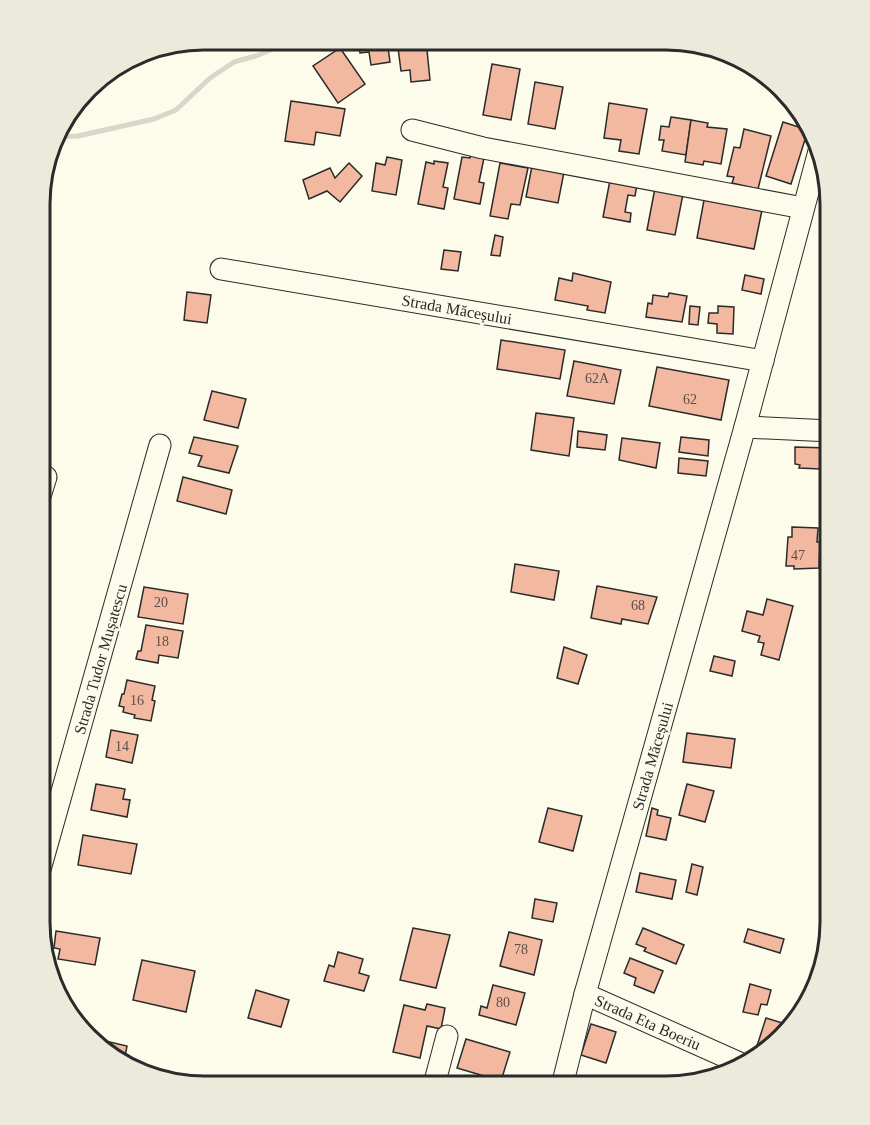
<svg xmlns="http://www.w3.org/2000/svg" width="870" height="1125" font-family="Georgia,serif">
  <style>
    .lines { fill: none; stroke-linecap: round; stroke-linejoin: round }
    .stream { stroke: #d8d7c9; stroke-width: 5 }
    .building { fill: #f2b8a0; stroke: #2b2b2b; stroke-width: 1.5 }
    .minor-casing { stroke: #2b2b2b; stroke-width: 23 }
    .minor { stroke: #fdfbea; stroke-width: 21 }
    .labels { text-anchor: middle; stroke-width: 4.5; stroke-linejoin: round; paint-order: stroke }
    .number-label { font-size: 14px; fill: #5d4e48 }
    .street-label { font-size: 16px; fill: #2b2b2b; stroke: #fdfbea }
    .rim { fill: none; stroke: #2b2b2b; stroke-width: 3 }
  </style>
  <rect width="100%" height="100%" fill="#fdfbea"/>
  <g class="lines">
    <path class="stream" d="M56 137 78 136 154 119 176 110 210 78 234 62 256 56 275 48 285 39"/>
  </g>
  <g class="building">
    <path d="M358 39 387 40 390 62 371 65 369 52 360 53Z"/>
    <path d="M397 40H426L430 80 411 82 410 70 401 71Z"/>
    <path d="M340 48 365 84 338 103 313 66Z"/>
    <path d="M492 64 520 69 511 120 483 115Z"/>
    <path d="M535 82 563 87 555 129 528 124Z"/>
    <path d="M291 101 345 109 340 136 316 132 314 145 285 141Z"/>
    <path d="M609 103 647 109 639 154 619 151 621 140 604 138Z"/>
    <path d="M671 117 691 120 686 155 662 151 664 140H659L661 126 669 127Z"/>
    <path d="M691 120 708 123 707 127 727 129 721 164 704 161 703 165 685 162Z"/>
    <path d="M783 122 808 130 791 184 766 176Z"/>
    <path d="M744 129 771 136 758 189 732 183 734 177 727 176 734 147 740 148Z"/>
    <path d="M470 155 484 158 479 182 484 183 480 204 454 199 462 157 470 158Z"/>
    <path d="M387 157 402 160 396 195 372 191 376 163 385 165Z"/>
    <path d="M434 161 448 163 443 187 448 188 444 209 418 204 426 162 434 164Z"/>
    <path d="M349 163 362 176 340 202 327 191 309 199 303 180 330 168 335 178Z"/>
    <path d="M500 163 528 168 520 205 511 204 508 219 490 216Z"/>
    <path d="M532 166 564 172 558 203 526 197Z"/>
    <path d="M610 180 637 185 635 196 628 195 625 212 631 213 630 222 603 217Z"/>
    <path d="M655 188 683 194 675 235 647 230Z"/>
    <path d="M704 200 762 210 754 249 697 238Z"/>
    <path d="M495 235 503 237 500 256 491 255Z"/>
    <path d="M444 250 461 252 458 271 441 269Z"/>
    <path d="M573 273 611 282 605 313 587 310 588 306 555 300 559 278 572 281Z"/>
    <path d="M745 275 764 279 761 294 742 290Z"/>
    <path d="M187 292 211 295 207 323 184 320Z"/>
    <path d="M669 293 687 296 682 322 646 317 648 303 652 304 653 295 668 297Z"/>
    <path d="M690 306 700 307 698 325 689 324Z"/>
    <path d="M718 306 734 307 733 334 717 333V324L708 323 709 313H718Z"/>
    <path d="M501 340 565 350 560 379 497 369Z"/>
    <path d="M574 361 621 370 614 404 567 396Z"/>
    <path d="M657 367 729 380 721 420 649 406Z"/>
    <path d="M212 391 246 399 238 428 204 420Z"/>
    <path d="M536 413 574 418 569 456 531 450Z"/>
    <path d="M578 431 607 435 605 450 577 447Z"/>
    <path d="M194 437 238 446 229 473 198 466 202 456 189 453Z"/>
    <path d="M681 437 709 440 708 456 679 452Z"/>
    <path d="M622 438 660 443 656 468 619 460Z"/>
    <path d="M795 447 828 448V465H820V469L799 468 800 465 795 464Z"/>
    <path d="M679 458 708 461 706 476 678 473Z"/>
    <path d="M183 477 232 490 226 514 177 501Z"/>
    <path d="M792 527 818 528 817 542H820L819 568 794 569V566H786L788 537H792Z"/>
    <path d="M515 564 559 571 554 600 511 592Z"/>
    <path d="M597 586 657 597 648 624 622 619 621 624 591 618Z"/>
    <path d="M144 587 188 594 183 624 138 617Z"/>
    <path d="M767 599 793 606 779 660 761 655 764 643 758 642 760 636 742 631 747 611 763 615Z"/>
    <path d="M146 625 183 631 178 658 159 655 158 663 136 659 138 651H141Z"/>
    <path d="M564 647 587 655 578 684 557 678Z"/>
    <path d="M714 656 735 661 732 676 710 671Z"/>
    <path d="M127 680 155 686 152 700 155 701 151 721 134 718 135 715 123 712 124 707 119 706 122 694H124Z"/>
    <path d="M111 730 138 735 132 763 106 757Z"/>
    <path d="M687 733 735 739 731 768 683 762Z"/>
    <path d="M96 784 125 789 123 799 130 800 127 817 91 810Z"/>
    <path d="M687 784 714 791 705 822 679 815Z"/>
    <path d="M548 808 582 816 573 851 539 842Z"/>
    <path d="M652 808 658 810 657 815 671 818 666 840 646 836Z"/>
    <path d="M83 835 137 844 131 874 78 865Z"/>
    <path d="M692 864 703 867 697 895 686 892Z"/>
    <path d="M640 873 676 880 672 899 636 892Z"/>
    <path d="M535 899 557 903 553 922 532 918Z"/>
    <path d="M413 928 450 935 436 988 400 980Z"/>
    <path d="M643 928 684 945 676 964 644 951 646 948 636 944Z"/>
    <path d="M748 929 784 939 780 953 744 942Z"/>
    <path d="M56 931 100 938 95 965 58 959 60 949 54 948Z"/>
    <path d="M509 932 542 940 534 975 500 966Z"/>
    <path d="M338 952 363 959 359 973 369 976 364 991 324 981 329 965 334 967Z"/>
    <path d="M630 958 663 971 654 993 634 985 636 978 624 973Z"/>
    <path d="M142 960 195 971 186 1012 133 1000Z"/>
    <path d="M750 984 771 990 767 1005 761 1004 758 1015 743 1012Z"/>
    <path d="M493 985 525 993 516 1025 479 1015 481 1006 487 1008Z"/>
    <path d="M256 990 289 1000 281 1027 248 1018Z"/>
    <path d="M427 1004 445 1008 441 1029 427 1026 420 1058 393 1052 404 1005 425 1010Z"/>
    <path d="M766 1018 789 1025 761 1050 756 1049Z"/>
    <path d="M591 1024 616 1032 606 1063 581 1055Z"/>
    <path d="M466 1039 510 1052 501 1081 457 1068Z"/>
    <path d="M101 1040 127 1046 124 1062 112 1058 100 1045Z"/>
  </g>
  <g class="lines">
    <defs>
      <g id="minor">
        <path d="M412 130 483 148 803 208"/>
        <path d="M221 269 763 361"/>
        <path d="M745 427 831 431"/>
        <path d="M40 496 46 477"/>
        <path d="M39 873 160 445"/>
        <path d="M585 994 744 1065"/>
        <path d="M434 1085 447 1036"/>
        <path d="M562 1086 585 994 745 427 819 151"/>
      </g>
    </defs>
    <use href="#minor" class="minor-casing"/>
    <use href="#minor" class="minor"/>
  </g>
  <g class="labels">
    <g class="number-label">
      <text x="597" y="383">62A</text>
      <text x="690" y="404">62</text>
      <text x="798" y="560">47</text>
      <text x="161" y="607">20</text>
      <text x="638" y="610">68</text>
      <text x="162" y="646">18</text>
      <text x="137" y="705">16</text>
      <text x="122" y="751">14</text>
      <text x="521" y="954">78</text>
      <text x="503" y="1007">80</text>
    </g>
    <g class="street-label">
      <text transform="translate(457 309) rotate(10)" y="6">Strada Măceșului</text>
      <text transform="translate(100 659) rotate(-74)" y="6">Strada Tudor Mușatescu</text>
      <text transform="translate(652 756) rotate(-74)" y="6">Strada Măceșului</text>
      <text transform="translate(648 1022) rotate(24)" y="6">Strada Eta Boeriu</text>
    </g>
  </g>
  <path d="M0 0H870V1125H0ZM204 50H666A154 154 0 0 1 820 204V922A154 154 0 0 1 666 1076H204A154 154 0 0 1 50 922V204A154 154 0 0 1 204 50Z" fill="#eceadb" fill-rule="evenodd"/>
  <path class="rim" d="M204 50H666A154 154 0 0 1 820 204V922A154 154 0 0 1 666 1076H204A154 154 0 0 1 50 922V204A154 154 0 0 1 204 50Z"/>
</svg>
